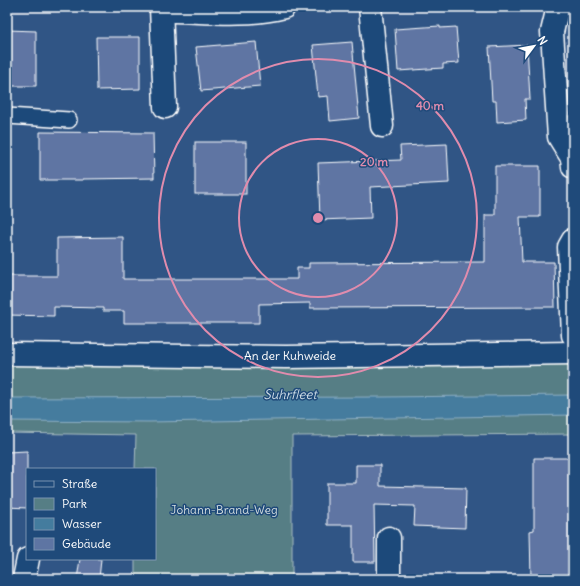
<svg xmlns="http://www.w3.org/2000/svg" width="580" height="586" font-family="Delius,sans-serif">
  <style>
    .green { fill: #567e85; stroke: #aabec2 }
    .water { fill: #447c9e; stroke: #8fb0c5 }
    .building { fill: #5e75a3; stroke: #fff }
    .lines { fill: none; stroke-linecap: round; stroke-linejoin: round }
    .service-casing { stroke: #fff; stroke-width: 18 }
    .minor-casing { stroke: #fff; stroke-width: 25 }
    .service { stroke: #1f4a7a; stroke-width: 15 }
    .minor { stroke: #1f4a7a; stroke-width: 22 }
    .ring { fill: none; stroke: #e08cad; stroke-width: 2 }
    .labels { text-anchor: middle; stroke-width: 3; stroke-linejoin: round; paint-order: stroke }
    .street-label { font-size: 12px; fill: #fff; stroke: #1f4a7a }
    .park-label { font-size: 12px; fill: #d5dfe0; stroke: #1f4a7a }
    .water-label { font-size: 13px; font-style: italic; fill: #d0dee7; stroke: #1f4a7a }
    .centre { fill: #e08cad; stroke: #1f4a7a; stroke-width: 2 }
    .ring-label { font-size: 12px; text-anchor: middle; font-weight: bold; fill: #e08cad; stroke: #1f4a7a; stroke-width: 3; stroke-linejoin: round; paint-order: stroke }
  </style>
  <rect width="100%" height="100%" fill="#305585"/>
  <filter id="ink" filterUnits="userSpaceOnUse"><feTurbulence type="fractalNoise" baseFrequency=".025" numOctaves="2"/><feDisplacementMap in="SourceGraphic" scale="8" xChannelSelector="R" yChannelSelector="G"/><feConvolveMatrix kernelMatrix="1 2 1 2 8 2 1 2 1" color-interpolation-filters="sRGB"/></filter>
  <g filter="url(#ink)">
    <path class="green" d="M573 363V434L292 436V579H135V559H155V469H135L136 435 7 433V364Z"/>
    <path class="water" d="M573 395V415L149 422 7 421V398L383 397Z"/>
    <g class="building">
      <path d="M440 26V28L456 27 459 63 443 64V68L398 71 395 29Z"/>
      <path d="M7 30 36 31V86H7Z"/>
      <path d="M96 37H140V89L97 90Z"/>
      <path d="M256 42 260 86 201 91 196 47Z"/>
      <path d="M352 42 359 118 330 121 328 96 318 97 313 45Z"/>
      <path d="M527 45 530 99H525L526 120 497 122 496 101H492L489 47Z"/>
      <path d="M40 132 153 133 154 178 83 179V180H40Z"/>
      <rect x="195" y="142" width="51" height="52"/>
      <path d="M447 144 449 183 370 187 371 218 320 220 318 163 401 160 400 146Z"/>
      <path d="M495 166H540V217H520L522 262H554L555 307 310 308V303L259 304V323H124V311H103V308L54 307V316L7 315V276H57V238L123 237V279H297V268H309V263L485 262V215H495Z"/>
      <path d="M27 451V508L7 507V452Z"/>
      <path d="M534 458H573V579H531L530 531 534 530Z"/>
      <path d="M356 465H380V486L466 488 465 528 414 526 415 506 374 505 375 562H353V525H327V483H356Z"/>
      <path d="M80 559H101L99 579H77Z"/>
    </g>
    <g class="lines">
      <defs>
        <path id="service" d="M7 116 69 120"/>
        <g id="minor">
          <path d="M161 7 165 107"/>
          <path d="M167 7 173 11C210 12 248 16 284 7"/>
          <path d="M370 7 382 126"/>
          <path d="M558 7 552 32 559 137 572 158 573 167"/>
          <path d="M573 240 569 247 573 335"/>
          <path d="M7 354 286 357 573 353"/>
          <path d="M389 538V579"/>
          <path d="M24 579 28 559"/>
        </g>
      </defs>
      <use href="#service" class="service-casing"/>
      <use href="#minor" class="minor-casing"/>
      <use href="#service" class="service"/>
      <use href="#minor" class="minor"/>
    </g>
  </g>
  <g class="ring">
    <circle cx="318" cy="218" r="79"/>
    <circle cx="318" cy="218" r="159"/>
  </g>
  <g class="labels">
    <g class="street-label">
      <text x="290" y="360">An der Kuhweide</text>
    </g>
    <g class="park-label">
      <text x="224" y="514">Johann-Brand-Weg</text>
    </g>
    <g class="water-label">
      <text x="290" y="399">Suhrfleet</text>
    </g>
  </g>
  <circle cx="318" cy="218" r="6" class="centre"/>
  <g class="ring-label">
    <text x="430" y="110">40 m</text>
    <text x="374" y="166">20 m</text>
  </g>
  <rect width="580" height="586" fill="none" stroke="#1f4a7a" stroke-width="24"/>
  <rect x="12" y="12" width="556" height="562" fill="none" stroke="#fff" stroke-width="1.5" filter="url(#ink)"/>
  <rect x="26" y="468" width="130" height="92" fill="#1f4a7a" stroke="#7992af"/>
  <rect x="34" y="481" width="20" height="6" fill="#1f4a7a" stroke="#7992af"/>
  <text x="62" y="488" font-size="12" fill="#ffffff">Straße</text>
  <rect x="34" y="498" width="20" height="12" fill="#567e85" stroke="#7992af"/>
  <text x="62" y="508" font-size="12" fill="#ffffff">Park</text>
  <rect x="34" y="518" width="20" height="12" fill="#447c9e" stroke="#7992af"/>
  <text x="62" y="528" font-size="12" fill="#ffffff">Wasser</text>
  <rect x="34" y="538" width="20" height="12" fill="#5e75a3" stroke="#7992af"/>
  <text x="62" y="548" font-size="12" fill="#ffffff">Gebäude</text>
  <g transform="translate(534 46) rotate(58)" stroke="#1f4a7a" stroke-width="3" paint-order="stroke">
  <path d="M0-3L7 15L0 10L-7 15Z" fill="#ffffff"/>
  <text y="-6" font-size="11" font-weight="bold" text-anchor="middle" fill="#ffffff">N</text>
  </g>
</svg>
